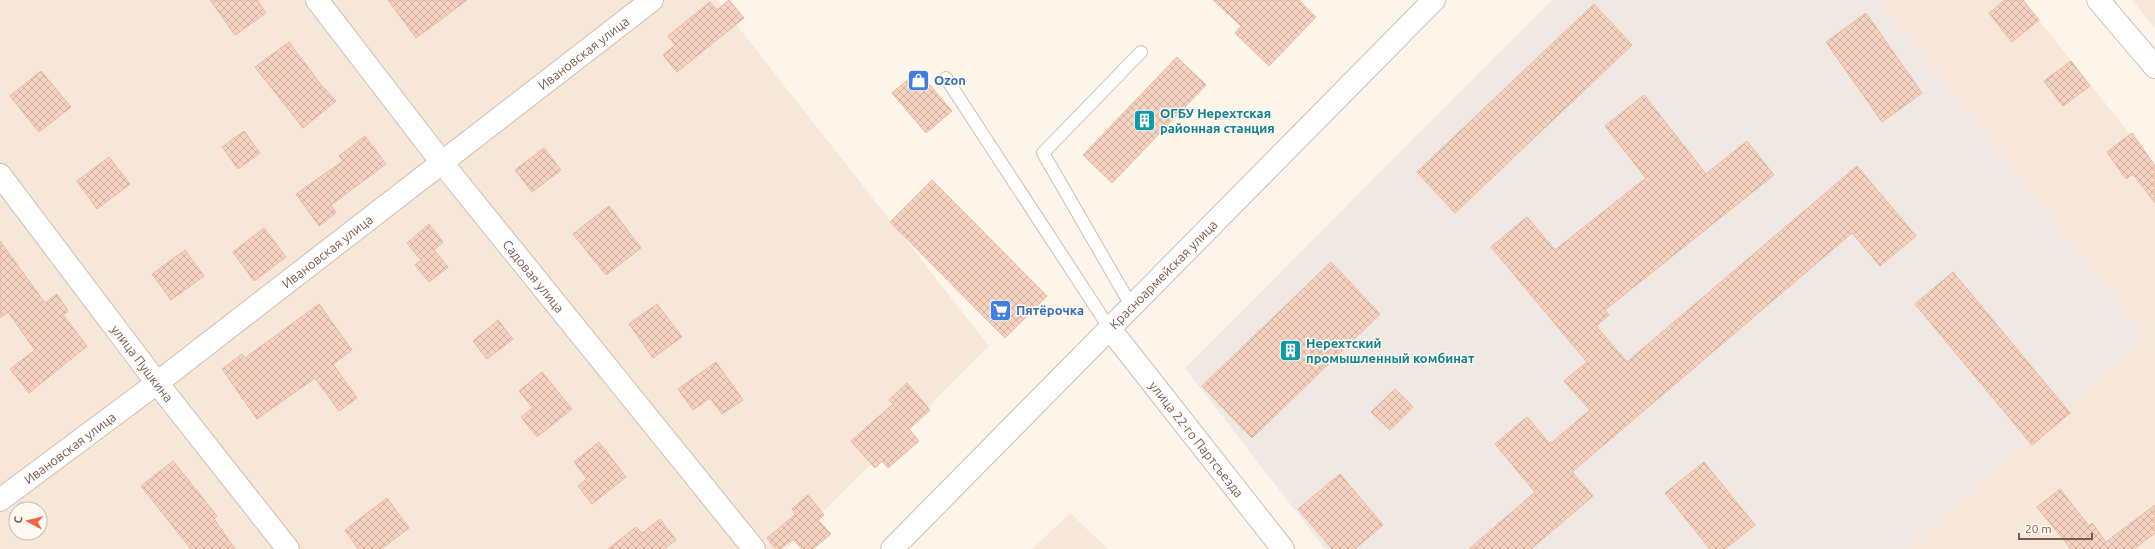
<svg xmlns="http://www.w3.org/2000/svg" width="2155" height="549" font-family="Ubuntu,sans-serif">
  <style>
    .residential { fill: #f6e7d8; fill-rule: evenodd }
    .industrial { fill: #efe8e3 }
    .building { fill: url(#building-cross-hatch); stroke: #e9b89f }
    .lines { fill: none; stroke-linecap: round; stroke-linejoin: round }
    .service-casing { stroke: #d2bcae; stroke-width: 14 }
    .minor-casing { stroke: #d2bcae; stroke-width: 24 }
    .tertiary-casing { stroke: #d2bcae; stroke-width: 24 }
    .service { stroke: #fff; stroke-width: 12 }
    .minor { stroke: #fff; stroke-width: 22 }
    .tertiary { stroke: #fff; stroke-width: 22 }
    .labels { text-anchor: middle; stroke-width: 3; stroke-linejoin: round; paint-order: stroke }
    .street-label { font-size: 13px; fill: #7b5a4b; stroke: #fff9f2 }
    .shop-label { font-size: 13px; font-weight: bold; fill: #366cbe; stroke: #fff9f2; text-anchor: start }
    .culture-label { font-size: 13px; font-weight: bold; fill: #0d838f; stroke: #fff9f2; text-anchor: start }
  </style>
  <defs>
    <pattern id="building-cross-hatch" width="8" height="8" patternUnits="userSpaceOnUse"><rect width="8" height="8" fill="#f5d3c0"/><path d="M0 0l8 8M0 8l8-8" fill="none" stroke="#cbae9e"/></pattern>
  </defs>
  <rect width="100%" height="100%" fill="#fef5ea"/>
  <g class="residential">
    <path d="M0 0H717L989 346 786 549H0ZM16 509H40V533H16Z"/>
    <path d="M1878 0H2023L2155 165V549H1906L2147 337Z"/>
    <path d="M2132 0H2155V29Z"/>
    <path d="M1070 513 1108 549H1032Z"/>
  </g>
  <path class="industrial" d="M1552 0H1878L2147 337 1906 549H1325L1185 368Z"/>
  <g class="building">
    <path d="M210 0H257L266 13 235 35Z"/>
    <path d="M388 0H467L416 38Z"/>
    <path d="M729 0 744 18 677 72 663 55 675 45 668 36 710 2 717 10Z"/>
    <path d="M1213 0H1299L1316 17 1269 66 1235 33 1241 26Z"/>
    <path d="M2005 0H2023L2039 20 2012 42 1989 13Z"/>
    <path d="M1594 4 1632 45 1455 213 1417 172Z"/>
    <path d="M1866 13 1922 93 1882 122 1826 42Z"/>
    <path d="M289 42 322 86 336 101 303 128 255 67Z"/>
    <path d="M1177 57 1206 85 1112 183 1083 155Z"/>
    <path d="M2071 61 2090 86 2063 106 2044 81Z"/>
    <path d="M41 71 71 107 39 132 10 96Z"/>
    <path d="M918 71 952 111 926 133 892 93Z"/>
    <path d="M1644 95 1706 174 1747 141 1774 175 1605 310 1609 315 1596 326 1627 362 1857 166 1916 236 1880 266 1852 233 1572 472 1593 496 1531 549H1469L1535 492 1495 444 1527 417 1550 444 1590 410 1564 381 1587 362 1491 247 1527 217 1555 250 1646 178 1605 126Z"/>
    <path d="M244 131 260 153 238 169 222 147Z"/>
    <path d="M2132 133 2155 166V203L2133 174 2126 179 2107 152Z"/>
    <path d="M365 136 386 164 331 205 336 213 319 226 296 194 343 161 339 156Z"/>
    <path d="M544 148 561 170 532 192 515 170Z"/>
    <path d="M109 157 130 184 97 209 77 181Z"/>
    <path d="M932 180 1047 296 1005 338 890 222Z"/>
    <path d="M609 206 641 248 606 275 573 234Z"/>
    <path d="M429 224 443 242 434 250 448 267 429 282 415 265 421 260 407 243Z"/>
    <path d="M264 228 286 257 254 281 233 252Z"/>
    <path d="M0 241 45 303 57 294 68 311 63 315 87 346 29 393 10 369 35 350 8 312 0 318Z"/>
    <path d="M185 250 204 276 171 300 152 274Z"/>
    <path d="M1331 262 1380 314 1252 438 1202 386Z"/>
    <path d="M1953 272 2070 413 2032 445 1915 304Z"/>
    <path d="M319 304 352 350 333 364 357 398 339 411 315 378 257 419 222 369 242 354 245 358Z"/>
    <path d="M657 304 682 337 653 358 629 324Z"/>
    <path d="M498 320 513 339 487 359 473 341Z"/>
    <path d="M716 362 743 400 722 414 710 398 693 410 678 389Z"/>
    <path d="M542 372 572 409 537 437 521 417 533 408 519 391Z"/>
    <path d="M907 383 930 410 909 429 919 441 888 468 882 461 875 468 851 441 893 404 889 400Z"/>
    <path d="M1395 389 1413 407 1390 430 1371 412Z"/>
    <path d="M599 442 626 477 592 504 578 486 587 479 574 462Z"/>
    <path d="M173 461 217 516 214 519 235 549H191L141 486Z"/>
    <path d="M1704 462 1755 525 1725 549H1710L1665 493Z"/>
    <path d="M1340 474 1383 525 1355 549H1332L1298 509Z"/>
    <path d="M2060 489 2089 526 2092 523 2106 542 2155 505V533L2134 549H2071L2037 507Z"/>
    <path d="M808 495 824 515 818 520 831 534 813 549H802L793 539 780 549H776L767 538 796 514 792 509Z"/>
    <path d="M387 498 409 528 381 549H358L345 530Z"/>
    <path d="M660 519 676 540 664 549H608L636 527 642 533Z"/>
  </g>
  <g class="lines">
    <defs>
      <g id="service">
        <path d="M946 78 1110 329"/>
        <path d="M1132 307 1043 153 1141 52"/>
      </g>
      <g id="minor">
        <path id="s1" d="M317 0 443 164 754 549"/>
        <path d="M2098 0 2155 67"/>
        <path id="s2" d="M0 175 157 383 288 549"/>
        <path id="s3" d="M0 500 157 383 652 0"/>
      </g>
      <g id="tertiary">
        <path id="s4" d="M1110 329 1283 549"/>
        <path id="s5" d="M892 549 1434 0"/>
      </g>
    </defs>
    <use href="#service" class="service-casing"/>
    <use href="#minor" class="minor-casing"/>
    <use href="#tertiary" class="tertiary-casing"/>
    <use href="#service" class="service"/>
    <use href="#minor" class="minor"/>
    <use href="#tertiary" class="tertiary"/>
  </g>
  <defs>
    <symbol id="shop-square" viewBox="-11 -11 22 22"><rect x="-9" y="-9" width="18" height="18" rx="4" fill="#3f7fe0" stroke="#fff9f2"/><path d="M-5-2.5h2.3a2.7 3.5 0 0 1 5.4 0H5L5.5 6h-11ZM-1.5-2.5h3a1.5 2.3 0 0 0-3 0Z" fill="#fff"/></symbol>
    <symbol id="building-square" viewBox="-11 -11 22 22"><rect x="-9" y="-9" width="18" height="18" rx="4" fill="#0f9aa8" stroke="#fff9f2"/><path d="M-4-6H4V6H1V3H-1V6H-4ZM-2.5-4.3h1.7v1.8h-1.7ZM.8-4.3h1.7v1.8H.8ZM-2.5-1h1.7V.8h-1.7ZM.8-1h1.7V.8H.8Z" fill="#fff"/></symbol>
    <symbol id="supermarket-square" viewBox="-11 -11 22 22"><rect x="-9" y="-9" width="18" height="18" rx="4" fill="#3f7fe0" stroke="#fff9f2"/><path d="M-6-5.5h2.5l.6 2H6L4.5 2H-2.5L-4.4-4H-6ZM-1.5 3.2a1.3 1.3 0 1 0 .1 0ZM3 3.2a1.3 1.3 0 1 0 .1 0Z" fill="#fff"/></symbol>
  </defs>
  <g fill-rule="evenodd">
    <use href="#shop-square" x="906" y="68" width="25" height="25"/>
    <use href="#building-square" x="1132" y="108" width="25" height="25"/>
    <use href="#supermarket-square" x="988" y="298" width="25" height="25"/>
    <use href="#building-square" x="1278" y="338" width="25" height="25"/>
  </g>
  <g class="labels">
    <g class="street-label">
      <text dy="5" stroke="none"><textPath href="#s3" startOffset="735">Ивановская улица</textPath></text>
      <text dy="5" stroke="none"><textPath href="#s3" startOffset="411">Ивановская улица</textPath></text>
      <text dy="5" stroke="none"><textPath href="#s5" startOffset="386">Красноармейская улица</textPath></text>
      <text dy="5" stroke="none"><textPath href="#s1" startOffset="351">Садовая улица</textPath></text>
      <text dy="5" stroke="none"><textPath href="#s2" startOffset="236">улица Пушкина</textPath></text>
      <text dy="5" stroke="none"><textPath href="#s4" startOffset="140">улица 22-го Партсъезда</textPath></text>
      <text dy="5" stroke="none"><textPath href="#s3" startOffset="87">Ивановская улица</textPath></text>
    </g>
    <g class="shop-label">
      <text x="934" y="85">Ozon</text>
      <text x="1016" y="315">Пятёрочка</text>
    </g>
    <g class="culture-label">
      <text x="1160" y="118">ОГБУ Нерехтская<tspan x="1160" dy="15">районная станция</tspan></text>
      <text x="1306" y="348">Нерехтский<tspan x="1306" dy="15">промышленный комбинат</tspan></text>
    </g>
  </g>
  <g transform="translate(28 521) rotate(277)"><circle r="19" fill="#fff9f2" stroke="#cab9af"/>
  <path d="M0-3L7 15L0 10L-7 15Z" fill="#ed6649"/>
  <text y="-6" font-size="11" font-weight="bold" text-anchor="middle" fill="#7b5a4b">С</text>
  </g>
  <path d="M2019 533v6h73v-6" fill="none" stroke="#7b5a4b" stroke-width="2"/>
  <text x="2025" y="533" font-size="12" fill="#7b5a4b" stroke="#fff9f2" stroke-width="3" paint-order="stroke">20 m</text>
</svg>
